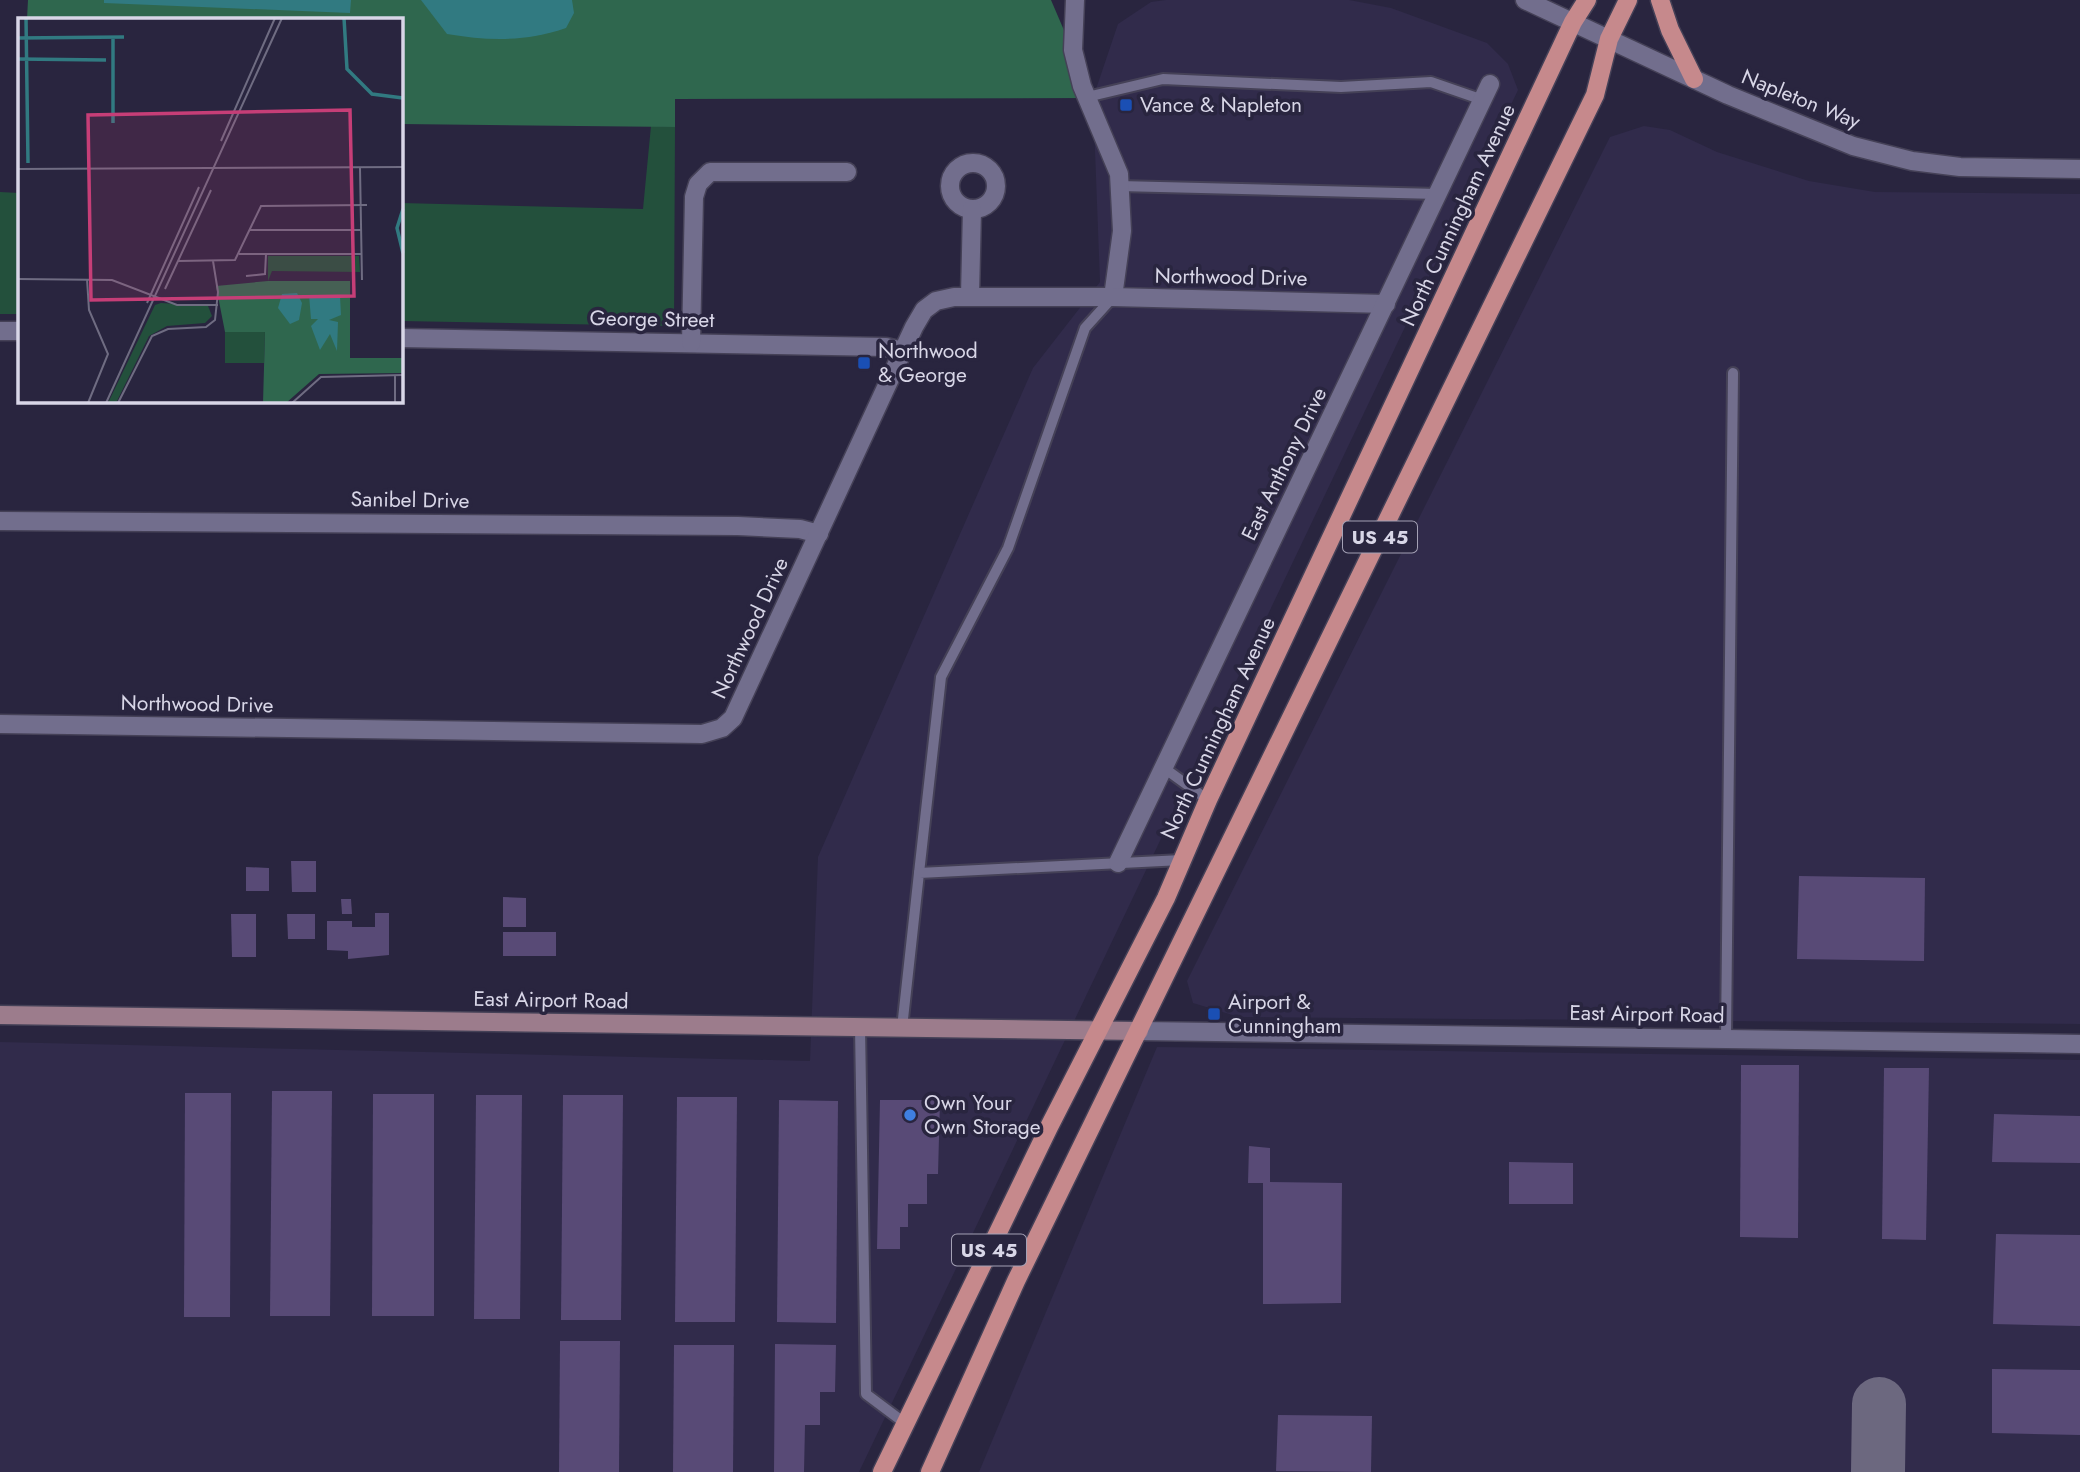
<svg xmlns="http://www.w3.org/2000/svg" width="2080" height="1472" font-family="Jost,sans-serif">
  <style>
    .built { fill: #312b4b }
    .green { fill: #23503c }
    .forest { fill: #2f674e }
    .water { fill: #317a81 }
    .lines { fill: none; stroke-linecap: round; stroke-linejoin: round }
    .taxiway { stroke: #6c687f; stroke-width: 54 }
    .building { fill: #584a76 }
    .lane-casing { stroke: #454157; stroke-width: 14 }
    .street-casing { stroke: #454157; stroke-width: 21 }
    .secondary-casing { stroke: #454157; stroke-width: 21 }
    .primary-casing { stroke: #454157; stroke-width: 21 }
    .lane { stroke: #726e8d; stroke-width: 10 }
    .street { stroke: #726e8d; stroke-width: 18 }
    .secondary { stroke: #9c7c8c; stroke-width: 18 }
    .primary { stroke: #c6898c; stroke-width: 18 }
    .transit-dot { fill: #1a4fb4; stroke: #29253f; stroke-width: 2.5 }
    .shop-dot { fill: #3f7fe0; stroke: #29253f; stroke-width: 2.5 }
    .labels { text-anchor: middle; stroke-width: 7; stroke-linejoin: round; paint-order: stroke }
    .shield { fill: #29253f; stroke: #a4a1b5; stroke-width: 2 }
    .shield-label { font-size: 19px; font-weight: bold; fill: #d8d6e7 }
    .street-label { font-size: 21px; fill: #d8d6e7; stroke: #29253f }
    .poi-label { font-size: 21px; fill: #d8d6e7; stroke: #29253f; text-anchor: start }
    .inset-river { fill: none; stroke: #317a81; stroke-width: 3.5 }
    .inset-road { fill: none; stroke: #6f6c82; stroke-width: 2 }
    .view { fill: #c63e77; fill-opacity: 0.15; stroke: #c63e77; stroke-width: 3.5 }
    .inset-edge { fill: none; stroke: #d8d6e7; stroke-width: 3.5 }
  </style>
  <rect width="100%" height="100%" fill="#29253f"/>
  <g class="built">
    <path d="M1166 0H1349L1391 8 1487 43 1508 64 1518 90 859 1472H0V1042L810 1061 818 857 1033 368 1100 282 1093 98 1118 24 1151 2Z"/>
    <path d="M1644 126 1670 130 1717 152 1809 181 1875 192 2080 194V1024L1239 1017 1193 1003 1187 981 1610 137Z"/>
    <path d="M1157 1047 2080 1060V1472H979Z"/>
  </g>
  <g class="green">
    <path d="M651 126 675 127 674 326 401 321V203L643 209Z"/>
    <path d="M0 192 19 193V314H0Z"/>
  </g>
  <path class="forest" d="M28 0H1051L1093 98 675 99V127L401 124V19H27Z"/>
  <g class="water">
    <path d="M104 0H351L350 13 104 3Z"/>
    <path d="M421 0H572L574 13 566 28C525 42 489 41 447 34Z"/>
  </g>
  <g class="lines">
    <path class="taxiway" d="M1878 1472 1879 1404"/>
  </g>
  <g class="building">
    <path d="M291 861H316V892H292Z"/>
    <path d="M246 867 269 868V891H246Z"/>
    <path d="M1799 876 1925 878 1924 961 1797 959Z"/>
    <path d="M503 897 526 898V927H503Z"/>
    <path d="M341 899H351L352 914H342Z"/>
    <path d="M375 913H389V955L348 959V951L327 950V921H352V927H375Z"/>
    <path d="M231 914H256V957H232Z"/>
    <path d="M287 914H315V939H288Z"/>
    <rect x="503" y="932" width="53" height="24"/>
    <path d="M1741 1065H1799L1798 1238 1740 1237Z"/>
    <path d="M1884 1068H1929L1926 1240 1882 1239Z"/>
    <path d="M272 1091H332L330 1316H270Z"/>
    <path d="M185 1093H231L230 1317H184Z"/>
    <path d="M373 1094H434V1316H372Z"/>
    <path d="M476 1095H522L520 1319H474Z"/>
    <path d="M563 1095H623L621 1320H561Z"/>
    <path d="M677 1097H737L735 1322H675Z"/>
    <path d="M779 1100 838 1101 836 1323 777 1322Z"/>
    <path d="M880 1100H940L938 1174H927V1204H908V1227H900V1249H877Z"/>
    <path d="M1994 1114 2080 1116V1163L1992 1162Z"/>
    <path d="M1249 1146 1270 1148V1182L1342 1183 1341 1303 1263 1304V1183H1248Z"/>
    <path d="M1509 1162 1573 1163V1204H1509Z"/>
    <path d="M1996 1234 2080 1235V1326L1993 1324Z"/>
    <path d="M560 1341H620L619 1472H559Z"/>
    <path d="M775 1344 836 1345 835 1392H820V1425H805L804 1472H774Z"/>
    <path d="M674 1345H734L733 1472H673Z"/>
    <path d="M1992 1369 2080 1370V1435L1992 1433Z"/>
    <path d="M1278 1415 1372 1416 1371 1472 1276 1471Z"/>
  </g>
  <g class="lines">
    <defs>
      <g id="lane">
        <path d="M1087 97 1163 79 1341 87 1431 82 1483 100"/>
        <path d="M1119 186 1438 194"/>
        <path d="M1164 768 1208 800"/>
        <path d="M919 873 941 677 1008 548 1085 328 1113 297"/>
        <path d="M860 1027 866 1394 906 1424"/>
        <path d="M902 1028 919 873 1182 860"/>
        <path d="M1726 1038 1733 373"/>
      </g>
      <g id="street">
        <path d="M1075 0 1073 50 1082 86 1119 174 1122 231 1113 297"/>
        <path d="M1525 0 1728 95 1853 146 1912 161 1960 167 2080 169"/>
        <circle cx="973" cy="186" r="23"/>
        <path d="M970 296 972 209"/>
        <path d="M0 331H19"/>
        <path d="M401 338 886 347 903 351"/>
        <path d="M691 343 694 197 698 184 710 172H847"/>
        <path d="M0 521 738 526 800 529 819 534"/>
        <path d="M0 724 702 734 722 728 733 718 914 327 924 310 936 301 954 297H1113L1386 304"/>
        <path d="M1118 863 1490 84"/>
        <path d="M1139 1031 2080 1044"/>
      </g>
      <path id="secondary" d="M0 1015 1139 1031"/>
      <g id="primary">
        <path d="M1660 0 1670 30 1694 79"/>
        <path d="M882 1472 1049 1127 1166 898 1208 800 1573 22 1587 0"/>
        <path d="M930 1472 1016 1281 1595 95 1609 39 1628 0"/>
      </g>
    </defs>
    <use href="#lane" class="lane-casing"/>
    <use href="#street" class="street-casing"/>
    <use href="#secondary" class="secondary-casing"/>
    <use href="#primary" class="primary-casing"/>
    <use href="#lane" class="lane"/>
    <use href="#street" class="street"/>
    <use href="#secondary" class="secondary"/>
    <use href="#primary" class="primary"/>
  </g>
  <g class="transit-dot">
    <rect x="1119" y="98" width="14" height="14" rx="3.5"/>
    <rect x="857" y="356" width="14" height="14" rx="3.5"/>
    <rect x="1207" y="1007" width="14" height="14" rx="3.5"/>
  </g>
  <circle class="shop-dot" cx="910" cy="1115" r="7"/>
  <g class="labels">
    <g class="shield">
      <rect x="1343" y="521.5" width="74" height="31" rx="5"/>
      <rect x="952" y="1234.5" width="74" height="31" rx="5"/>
    </g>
    <g class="shield-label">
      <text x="1380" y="544">US 45</text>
      <text x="989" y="1257">US 45</text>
    </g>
    <g class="street-label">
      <text transform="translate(1801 99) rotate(22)" y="7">Napleton Way</text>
      <text transform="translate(1458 215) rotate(-65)" y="7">North Cunningham Avenue</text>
      <text transform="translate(1231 277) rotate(1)" y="7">Northwood Drive</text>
      <text transform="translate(652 319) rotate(1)" y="7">George Street</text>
      <text transform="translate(1284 464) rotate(-64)" y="7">East Anthony Drive</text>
      <text transform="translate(410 500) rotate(1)" y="7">Sanibel Drive</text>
      <text transform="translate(750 628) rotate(-65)" y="7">Northwood Drive</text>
      <text transform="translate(197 704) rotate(1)" y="7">Northwood Drive</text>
      <text transform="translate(1218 728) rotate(-65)" y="7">North Cunningham Avenue</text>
      <text transform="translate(551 1000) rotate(1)" y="7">East Airport Road</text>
      <text transform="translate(1647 1014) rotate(1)" y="7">East Airport Road</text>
    </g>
    <g class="poi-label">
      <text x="1140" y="112">Vance &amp; Napleton</text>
      <text x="878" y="358">Northwood<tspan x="878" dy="24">&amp; George</tspan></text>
      <text x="1228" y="1009">Airport &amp;<tspan x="1228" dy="24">Cunningham</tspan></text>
      <text x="924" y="1110">Own Your<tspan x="924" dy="24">Own Storage</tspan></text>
    </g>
  </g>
  <g transform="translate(18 18)">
    <rect width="385" height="385" fill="#29253f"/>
    <path d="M250 238H341L342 254 254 253 250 263ZM143 285 190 288 194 298 187 305 149 308 131 318 98 385H90L137 287ZM247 313 246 345H207V314Z" fill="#23503c"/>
    <path d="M250 263H332V340H385V355L301 356 268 385H245L247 314H207L198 268Z" fill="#2f674e"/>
    <path d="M279 275 284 285 281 302 272 306 260 290 264 276ZM291 277 322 278 323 297 311 302 320 304 319 333 312 316 302 332 293 308 300 301H293Z" fill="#317a81"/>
    <path class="inset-river" d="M8 0 10 145M326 0 329 51 354 76 385 80M95 19V105M0 20 106 19M0 41 88 42M385 191 379 210 385 235"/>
    <path class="inset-road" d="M203 123 257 0M342 150 344 262M0 151 385 149M231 212H343M221 236H343M160 243 217 242 243 188 349 187M228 258 247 256 248 236M0 261 94 262 159 287H200M69 261 71 292 90 336 70 385M147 271 193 172M129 285 181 169M377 357V385M88 385 264 0M100 385 134 318 150 311 188 309 197 302 200 274 195 243M274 385 303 359 385 357M327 385H350"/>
    <path class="view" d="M332 92 336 278 73 282 70 97Z"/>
    <rect width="385" height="385" class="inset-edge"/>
  </g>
</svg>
